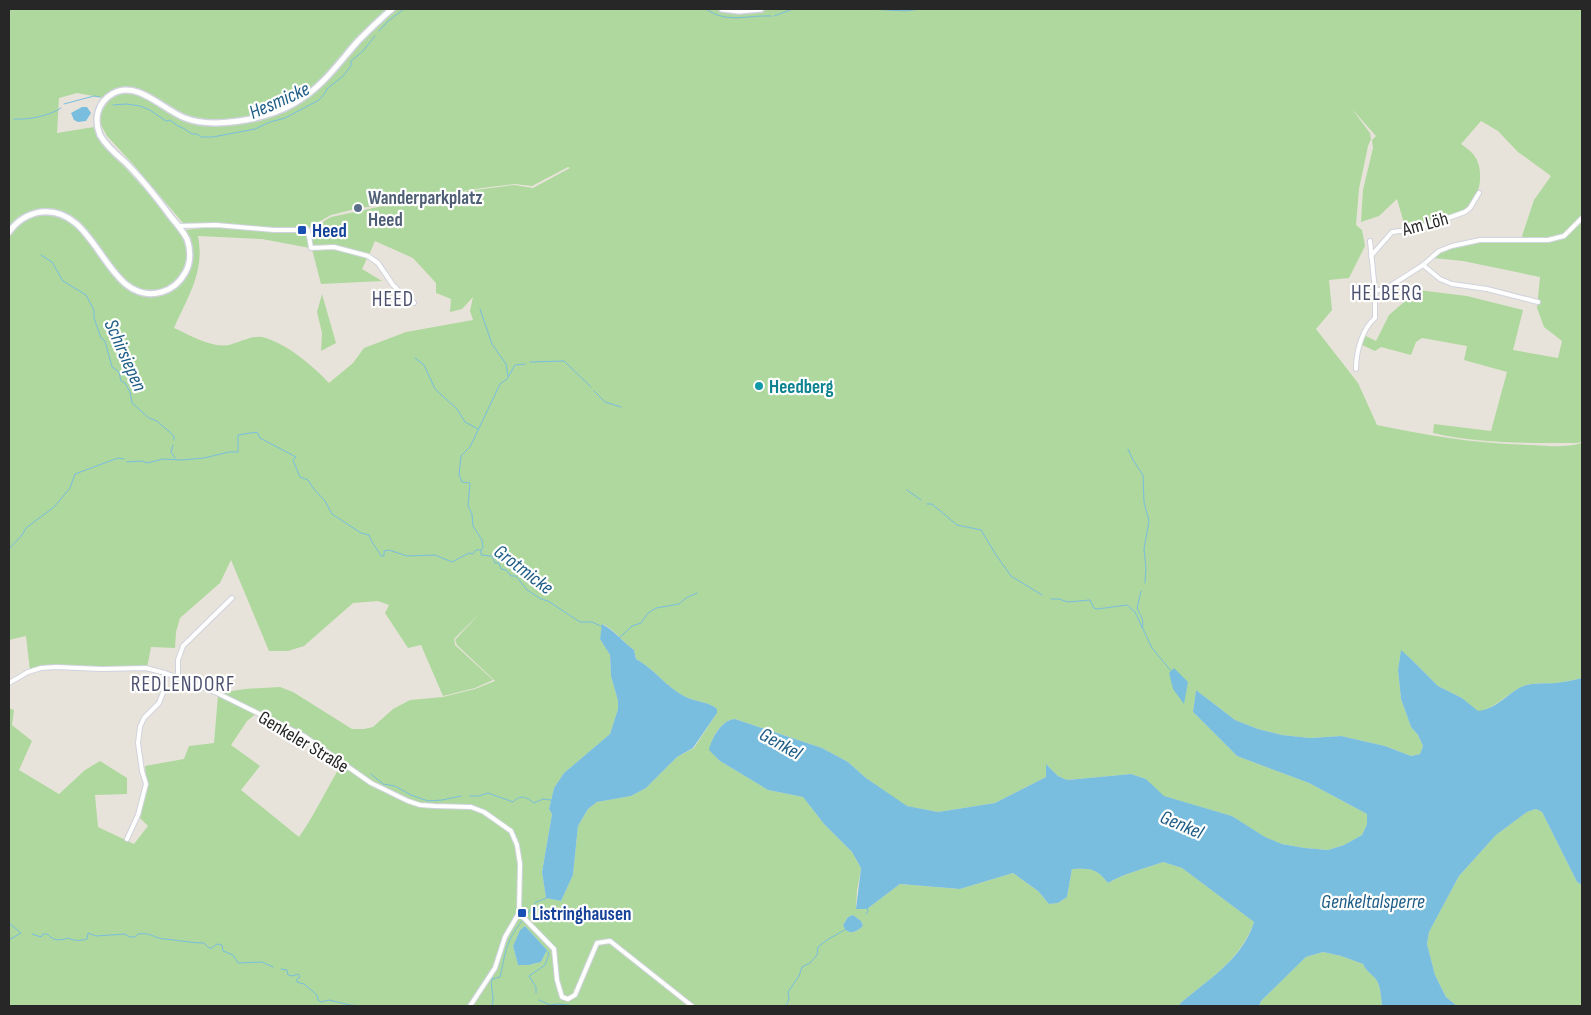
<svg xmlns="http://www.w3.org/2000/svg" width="1591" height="1015" font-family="'Sofia Sans Condensed',sans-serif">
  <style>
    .green { fill: #aed89d; fill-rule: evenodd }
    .water { fill: #79bede }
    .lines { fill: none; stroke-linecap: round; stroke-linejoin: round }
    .stream { stroke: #79bede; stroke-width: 1 }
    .street-casing { stroke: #d0d2de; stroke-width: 6 }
    .secondary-casing { stroke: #d0d2de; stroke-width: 8 }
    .street { stroke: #fff; stroke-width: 4 }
    .secondary { stroke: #fff; stroke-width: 5 }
    .service-dot { fill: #5c6f8a; stroke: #fff; stroke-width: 2 }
    .transit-dot { fill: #1a4fb4; stroke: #fff; stroke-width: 2 }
    .culture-dot { fill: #0f9aa8; stroke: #fff; stroke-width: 2 }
    .labels { text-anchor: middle; stroke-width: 4.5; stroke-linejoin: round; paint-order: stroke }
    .service-label { font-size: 19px; font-weight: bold; fill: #4e5e75; stroke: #fff; text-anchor: start }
    .street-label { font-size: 19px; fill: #272727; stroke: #fff }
    .transit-label { font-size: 19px; font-weight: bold; fill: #164399; stroke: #fff; text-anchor: start }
    .culture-label { font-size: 19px; font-weight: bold; fill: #0d838f; stroke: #fff; text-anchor: start }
    .water-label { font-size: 20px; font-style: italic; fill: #1d5c85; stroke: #fff }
    .quarter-label { font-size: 21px; letter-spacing: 1px; fill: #4e5271; stroke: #fff }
  </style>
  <rect width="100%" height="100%" fill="#e8e3da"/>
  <g class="green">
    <path d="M9 9H1582V442L1577 443C1529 443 1480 444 1433 433L1434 424 1491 431 1507 372 1464 360 1467 346 1422 338 1416 342 1411 355 1381 347 1375 351 1360 344 1362 334 1376 341 1389 315 1418 290 1467 296 1523 310 1513 350 1558 358 1562 341 1544 327 1537 308 1540 277 1463 261 1433 258C1452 240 1497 240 1523 237L1522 236 1534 200 1551 176 1518 152 1498 131 1481 121 1461 144C1465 147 1470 150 1473 154 1485 168 1481 196 1468 207 1455 218 1421 225 1405 227L1397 199 1379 216 1361 222 1363 190 1373 148 1372 140 1376 136 1352 109 1370 133 1371 139 1368 146 1359 189 1356 225 1362 230 1365 246 1349 278 1329 280 1332 310 1316 329 1358 383 1377 425C1429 436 1479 444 1533 445 1549 446 1566 448 1582 443V678C1574 680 1564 682 1556 683 1544 684 1532 682 1521 687 1506 695 1495 708 1478 712L1462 698 1438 686 1411 659 1401 651 1398 670 1401 699 1411 727 1418 735 1423 746 1420 754 1411 756 1385 746 1341 736 1310 738 1282 735 1258 729 1235 720 1196 690 1193 712 1237 756 1309 783 1367 814V824L1362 835 1344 845 1328 850 1305 848 1282 844 1264 837 1232 816 1163 796 1146 779 1131 774 1067 780 1058 776 1046 764V777L995 803 938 812 906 806 866 778 848 762 822 748 735 719C722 719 710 739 710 750L720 761 768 790 803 797 824 824 852 852 861 868 857 891 856 909H867L900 884 960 889 1013 873 1038 891 1049 904 1058 903 1067 897 1072 869C1091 868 1096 868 1108 883 1125 873 1144 869 1163 862L1182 868 1254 922C1244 951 1222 970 1199 988 1192 994 1184 999 1178 1006H9V708L14 710 12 725 32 741 19 770 59 794 85 770 100 761 127 778V794L95 795 98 827 134 844 148 826 138 816 147 784 145 766 184 759 189 746 214 743 218 695 257 713 247 721 231 745 260 766 241 790 299 837C316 813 327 787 343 762L304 735 219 693 245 689 280 687 293 692 352 729H364L373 727 393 709 410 700 443 697 475 689 495 681 457 645 455 640 480 613 454 639 455 645 493 680 475 688 443 696 421 645 408 648 385 613 389 605 378 601 353 603 304 646 288 651H269L231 560 220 583 180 618 176 632 175 648 151 647 147 668H86L41 667 30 671 26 636 9 640ZM77 93 110 99 101 112V125L107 136 132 163 183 223 274 229 308 228 331 215 355 209 482 188 515 184 532 186 568 167 570 168 533 188 514 185 430 196 331 217 309 230 311 247 334 246 369 255 375 241 413 258 436 283V293L451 299 450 312 462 309 473 297 470 311 473 320 406 332 364 348 353 363 329 383C313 366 285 342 262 337 253 335 238 343 229 345 210 348 190 335 174 328 188 296 205 272 198 236L262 239 310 248 308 231H274L216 226 186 230C191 244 195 268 184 280 178 287 168 291 160 294V291L173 284 182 277 188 260 187 243 159 205 101 141 94 127 57 133 59 98ZM603 624C616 631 622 641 634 650L636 659C655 669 666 688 688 698 698 702 710 702 717 709V713L694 748 677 757 646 788 631 796 597 802 588 809 578 826 573 875 561 901 546 898 542 872 552 814 549 809 554 788 564 773 610 734 618 709V701L611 676 610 655 600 639ZM853 915 861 921 863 926C856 933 848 936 843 925L848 917ZM525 926 547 950 541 962 529 965H518L513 946 520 930Z"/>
    <path d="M334 248 368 256 362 269 382 281 321 284 312 249Z"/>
    <path d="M322 294 336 343 321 351 322 333 317 312Z"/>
    <path d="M1536 809 1542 812 1577 882 1582 885V1006H1457L1446 997 1435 975 1427 944 1429 932 1459 876 1496 835 1527 812Z"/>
    <path d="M1323 952 1341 956 1363 964C1366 972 1373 974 1377 981 1381 988 1381 998 1382 1006H1259L1261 1001 1306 957Z"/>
  </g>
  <g class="water">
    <path d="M82 107H87L91 113 86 121 78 122 74 120 71 113Z"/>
    <path d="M602 624C615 631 622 641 634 650L636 659C655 669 666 688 688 698 698 702 710 702 717 709V713L693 748 677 757 646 788 631 796 597 802 588 809 578 826 573 875 561 901 546 898 542 872 552 814 549 809 554 788 564 773 610 734 618 709V701L611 676 610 655 600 639Z"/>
    <path d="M1401 650 1411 659 1438 686 1462 698 1478 711C1496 709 1506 695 1521 687 1532 682 1544 684 1556 683 1564 682 1574 680 1582 678V885L1577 882 1542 812 1536 809 1527 812 1496 835 1459 876 1429 932 1427 944 1435 975 1446 997 1457 1006H1382C1381 998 1381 988 1377 981 1373 974 1366 972 1363 964L1341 956 1323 952 1306 957 1261 1001 1259 1006H1178C1184 999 1192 994 1199 988 1222 970 1245 951 1254 922L1182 868 1163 862C1144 869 1125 873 1108 883 1096 868 1091 868 1072 869L1067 897 1058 903 1049 904 1038 891 1013 873 960 889 900 884 867 909H856L861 868 852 852 824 824 803 797 768 790 720 761 709 750C711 739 722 719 735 719L822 748 848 762 866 778 907 806 938 812 995 803 1046 777V764L1058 776 1067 780 1131 774 1146 779 1164 796 1232 816 1265 837 1282 844 1305 848 1328 850 1344 845 1362 835 1367 824V814L1309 783 1237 756 1193 712 1196 690 1235 720 1258 729 1282 735 1310 738 1341 736 1385 746 1411 756 1420 754 1423 746 1418 735 1411 727 1401 699 1398 670Z"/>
    <path d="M1174 668 1188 682 1184 704 1173 689 1169 673Z"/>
    <path d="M853 915 861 921 863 926C856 933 847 936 843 925L848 917Z"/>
    <path d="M525 926 547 950 541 962 529 965H518L513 946 520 930Z"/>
  </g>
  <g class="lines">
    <g class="stream">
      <path d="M706 9C727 24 746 15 771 16"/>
      <path d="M868 9 906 11 920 9"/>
      <path d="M774 16 793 9"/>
      <path d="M379 31 387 22 404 9"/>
      <path d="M64 104 94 96 100 97"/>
      <path d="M113 105 126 104 140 106 150 110 166 121 170 120 178 126 183 128 192 134H197L201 137H213L255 129 270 122 285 118 319 100 325 93 327 89 343 76 351 66V61L363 51 375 36"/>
      <path d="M14 119C29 120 49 116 61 108"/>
      <path d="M41 255 52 262 63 281 86 295 94 310V318L101 338 105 341 112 367 119 372 121 381 125 383 130 392 132 403 149 418 157 421 174 436V440"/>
      <path d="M480 309 492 344 506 364 508 376"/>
      <path d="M415 358 424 365 435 389 457 409 465 422 478 429"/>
      <path d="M530 362 564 361 591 387"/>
      <path d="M594 391 605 402 621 407"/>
      <path d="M173 445 171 452 175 458"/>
      <path d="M1128 449 1133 460 1143 475 1144 502 1149 521 1144 549 1146 568 1145 583"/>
      <path d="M127 462 142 461 147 463 163 459 182 460 204 458 229 452H238V435L257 432 260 438 296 457 293 460 300 477 308 480 313 488 325 501 332 514 361 533 369 535C372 544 377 548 381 556H384V551L389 550 407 556 435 555 452 562 469 553 473 554 476 550H481V555L492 556 495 563H499L501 569 506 570 511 576H516L527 590 541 599 548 601 580 622H592L603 627"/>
      <path d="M907 490 921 500"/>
      <path d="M927 504H932L957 525 981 530 996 555 1011 576 1042 595"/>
      <path d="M9 549 22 535 26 528 54 507 70 488 75 474 118 458 124 459"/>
      <path d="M481 550 483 548 482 540 473 526 472 514 468 506 470 483 462 482 459 475 461 456 470 447 500 384 507 379 515 365 525 364"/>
      <path d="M1141 591 1137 608C1140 616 1145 619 1142 628"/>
      <path d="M1051 599H1059L1068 602 1090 600 1094 608 1097 609 1127 605 1135 612 1152 648 1172 672"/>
      <path d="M619 638 632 626 641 623 648 613 656 608 679 604 686 598 697 593"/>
      <path d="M371 774 383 784 395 786 411 795 428 801 442 800 461 796"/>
      <path d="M470 796H479L488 793 513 802C521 794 526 797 534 803L543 799 551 800"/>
      <path d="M528 913 536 902 547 898"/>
      <path d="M866 914 868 911 867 908"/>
      <path d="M9 923 21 933 9 940"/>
      <path d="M32 934 41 937 43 934H47C54 941 59 941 68 938 74 941 80 941 87 939L88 933 96 936 125 934 130 937H135L138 934C151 932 153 938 164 939 178 940 191 943 204 943L209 948H212L217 944 222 945 223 951 233 955 238 963 262 962 273 967"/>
      <path d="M281 969 287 970 288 975 292 976 298 974 300 977 297 979V982L304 984 317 995 318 1000 321 1002 329 1000 350 1005 365 1006"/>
      <path d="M536 993V987L529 976 545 965 549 954 547 951"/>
      <path d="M539 1000 550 1005 558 1004 577 1006"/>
      <path d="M492 1006C495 996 490 989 492 979L500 977C506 952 505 942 522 921"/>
      <path d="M786 1006 789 999 788 992 799 976 802 967 810 963 817 955 818 947 827 940 846 929"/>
    </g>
    <defs>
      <g id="street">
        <path d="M178 226 216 225 274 230H308L311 248 334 247 368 256 378 263 393 285 405 297 414 303"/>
        <path d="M1371 256 1392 232 1417 229 1465 212 1470 208 1479 193"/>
        <path d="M1423 265 1440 279 1452 284 1487 289 1538 302"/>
        <path d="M1375 291 1387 288 1398 281 1423 265 1439 251 1452 246 1480 240H1548L1564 236 1582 218"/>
        <path d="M1356 369C1356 352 1362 329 1375 318V291L1370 241"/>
        <path d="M178 677V660L183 646 232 598"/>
        <path d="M9 683 28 672 41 668 56 667 102 669 146 668 165 673 217 693 304 736 371 783 408 801 420 805 435 806 471 807 484 812 511 831 517 845 520 864 519 913"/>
        <path d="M127 839 138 815 146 784 142 771 138 743 140 727 144 718 159 703 164 690 165 673"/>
        <path d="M519 913 554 949 557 980 562 997 568 999 575 995 597 943 610 941 692 1006"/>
        <path d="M470 1006 495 968 505 937 519 913"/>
      </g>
      <g id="secondary">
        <path d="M722 9 739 11 761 9"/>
        <path d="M9 232C17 221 27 214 41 212 99 205 105 308 162 292 172 289 180 282 185 273 191 263 191 250 187 239 183 231 177 224 171 217 157 198 143 180 126 163 117 155 106 146 100 135 97 128 96 120 98 112 100 105 105 98 112 94 137 79 163 110 185 118 195 122 206 123 216 123 245 122 280 115 304 97 326 82 341 60 358 41 369 30 380 19 392 9"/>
      </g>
    </defs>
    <use href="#street" class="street-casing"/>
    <use href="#secondary" class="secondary-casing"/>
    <use href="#street" class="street"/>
    <use href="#secondary" class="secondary"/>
  </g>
  <circle class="service-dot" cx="358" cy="208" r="5"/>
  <g class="transit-dot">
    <rect x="297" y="225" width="10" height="10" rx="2.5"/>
    <rect x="517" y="908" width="10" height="10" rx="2.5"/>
  </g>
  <circle class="culture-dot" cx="759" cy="386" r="5"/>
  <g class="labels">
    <g class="service-label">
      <text x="368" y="204">Wanderparkplatz<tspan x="368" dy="22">Heed</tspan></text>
    </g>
    <g class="street-label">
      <text transform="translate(1425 223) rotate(-15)" y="7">Am Löh</text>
      <text transform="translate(304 741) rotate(31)" y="7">Genkeler Straße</text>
    </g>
    <g class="transit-label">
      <text x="312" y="237">Heed</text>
      <text x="532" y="920">Listringhausen</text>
    </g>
    <g class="culture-label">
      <text x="769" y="393">Heedberg</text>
    </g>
    <g class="water-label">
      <text transform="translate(279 100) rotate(-24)" y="7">Hesmicke</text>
      <text transform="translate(126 355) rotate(66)" y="7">Schirsiepen</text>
      <text transform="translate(524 569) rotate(37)" y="7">Grotmicke</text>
      <text transform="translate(781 743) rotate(29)" y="7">Genkel</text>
      <text transform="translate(1182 824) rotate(23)" y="7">Genkel</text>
      <text x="1373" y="908">Genkeltalsperre</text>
    </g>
    <g class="quarter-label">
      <text x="1387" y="300">HELBERG</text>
      <text x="393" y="306">HEED</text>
      <text x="183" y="691">REDLENDORF</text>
    </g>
  </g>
  <rect width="1591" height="1015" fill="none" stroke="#272727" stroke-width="20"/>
</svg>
